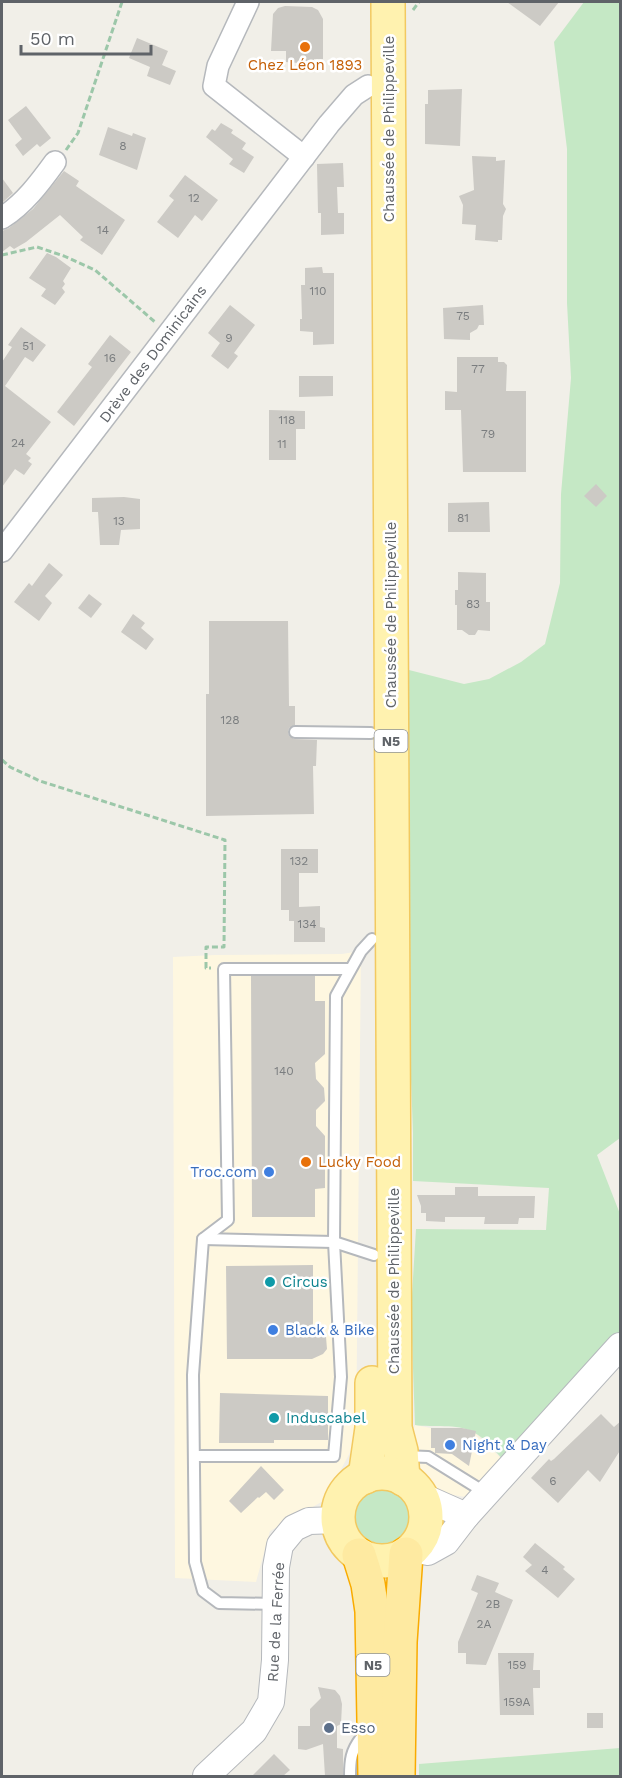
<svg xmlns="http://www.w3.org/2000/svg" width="622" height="1778" font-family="'Work Sans',sans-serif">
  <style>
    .commercial { fill: #fef7e0 }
    .green { fill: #c5e8c5 }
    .building { fill: #cccac5 }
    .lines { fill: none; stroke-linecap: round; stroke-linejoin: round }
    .service-casing { stroke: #b5b8bc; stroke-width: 14 }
    .minor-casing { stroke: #b5b8bc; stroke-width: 24 }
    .tertiary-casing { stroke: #b5b8bc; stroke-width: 28 }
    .primary-casing { stroke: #f2c960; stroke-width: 36 }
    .trunk-casing { stroke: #f9ab00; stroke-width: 36 }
    .path { stroke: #9cc7a9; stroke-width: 3; stroke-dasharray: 6 3; stroke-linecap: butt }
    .service { stroke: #fff; stroke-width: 10 }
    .minor { stroke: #fff; stroke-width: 21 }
    .tertiary { stroke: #fff; stroke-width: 26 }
    .primary { stroke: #fff2af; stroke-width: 33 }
    .trunk { stroke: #feeaa1; stroke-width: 33 }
    .food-dot { fill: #e8710a; stroke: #fff; stroke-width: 2 }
    .shop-dot { fill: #3f7fe0; stroke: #fff; stroke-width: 2 }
    .culture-dot { fill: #0f9aa8; stroke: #fff; stroke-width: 2 }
    .service-dot { fill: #5c6f8a; stroke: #fff; stroke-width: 2 }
    .labels { text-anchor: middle; stroke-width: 5; stroke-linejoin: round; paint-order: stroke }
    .number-label { font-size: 12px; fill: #7a7d7f }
    .shield { fill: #fff; stroke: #8f9295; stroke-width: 1.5 }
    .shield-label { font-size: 14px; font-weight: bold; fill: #5f6368 }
    .food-label { font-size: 15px; fill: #c56008; stroke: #fff }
    .street-label { font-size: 15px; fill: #5f6368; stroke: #fff }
    .shop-label { font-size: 15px; fill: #366cbe; stroke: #fff; text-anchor: start }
    .culture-label { font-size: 15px; fill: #0d838f; stroke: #fff; text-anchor: start }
    .service-label { font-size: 15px; fill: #4e5e75; stroke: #fff; text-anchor: start }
  </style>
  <rect width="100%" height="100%" fill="#f1efe8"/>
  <g class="commercial">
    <path d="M361 951 356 1441 325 1500 270 1531 256 1582 175 1578 173 957 215 955 342 954Z"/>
    <path d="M415 1425 431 1428H462L474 1432 505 1462 472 1498 441 1493 428 1481 407 1445Z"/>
  </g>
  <g class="green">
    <path d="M584 2H620V1138L597 1155 620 1214V1333L505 1462C496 1452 485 1438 473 1432 457 1423 433 1428 415 1425L411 1311 416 1229 546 1230 549 1188 413 1181V1133L409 1025V670L464 684 489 679 521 662 545 644 560 583 561 494 571 378 567 303V149L554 42Z"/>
    <circle cx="384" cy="1514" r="30"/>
    <path d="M620 1748V1776H419V1764Z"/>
  </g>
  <g class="building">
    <path d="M507 2H559L540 26Z"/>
    <path d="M285 6 312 7 318 10 323 19V59H314L313 64 286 62V51H271L273 14 278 8Z"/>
    <path d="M137 38 168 51 162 65 176 71 170 85 147 76 150 67 129 58Z"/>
    <path d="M462 89 460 146 425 144V104H428V90Z"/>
    <path d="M26 106 51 138 40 147 37 144 23 156 15 145 22 139 8 120Z"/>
    <path d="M221 123 233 130 231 133 246 143 242 149 254 157 244 173 229 164 233 159 206 137 212 129 215 131Z"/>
    <path d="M108 127 132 136 133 133 146 138 137 170 99 155Z"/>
    <path d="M472 156 496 157V161L505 160 503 204 506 209 503 216 502 240H498V242L475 240 476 225 462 224 463 205 459 196 474 190Z"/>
    <path d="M343 163 344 187H337L338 213H344V234L321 235V213H318L317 164Z"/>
    <path d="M64 171 79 181 76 186 125 220 102 255 80 240 83 237 60 215 26 242 14 249 10 246 2 252V231L9 228 33 209Z"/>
    <path d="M185 175 218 200 202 221 195 215 178 238 157 222 174 200 169 196Z"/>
    <path d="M2 178 13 193 2 203Z"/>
    <path d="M47 253 56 257 71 268 63 281 65 284 62 288 65 292 55 305 41 296 46 289 29 278Z"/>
    <path d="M322 267 323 273H334V344L313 345V332L300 331V319H302L301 285H305V268Z"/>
    <path d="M230 305 255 325 234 353 238 356 228 369 211 356 220 343 208 333Z"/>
    <path d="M483 305 484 325H479L477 329 470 333V340L444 339 443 308Z"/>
    <path d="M21 327 46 345 33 362 25 357 5 386 51 422 26 454 31 458 28 461 32 464 24 475 15 469 2 487V362L12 347 8 345Z"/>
    <path d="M110 335 131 352 74 426 57 412 92 367 88 364Z"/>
    <path d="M457 357H498V362H504L507 365 506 391H526V472H463L461 410H445V391L457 392Z"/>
    <path d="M299 376H333V396L299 397Z"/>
    <path d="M269 410 305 411V429H296V460H269Z"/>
    <path d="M596 484 607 496 596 507 584 496Z"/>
    <path d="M124 497 140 499V529L121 530 119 545H100L98 512H92V498Z"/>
    <path d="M489 502 490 532H448V503Z"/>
    <path d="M49 563 63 575 45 596 52 603 39 621 14 602 29 583 32 586Z"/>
    <path d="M458 572 486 573V602H490V631L478 630 475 635H469L462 630H457V605H455V590H458Z"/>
    <path d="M89 594 102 604 91 618 78 608Z"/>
    <path d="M133 614 145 623 141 628 154 639 146 650 121 632Z"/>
    <path d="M209 621H288L289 706H295V725L289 728 288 732 289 736 294 739 317 740 316 766H313L314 814 206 816V694H209Z"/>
    <path d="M281 849H318V873H299V907L320 906V927L325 928V942H294V921H289V910H281Z"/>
    <path d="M251 976H315V1001H325V1054L315 1063 316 1079 324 1088 325 1101 316 1110V1126L325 1136V1188L315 1189V1217H252Z"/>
    <path d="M455 1187H478V1196H535L534 1218H519L518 1224H484L485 1217H445V1222L426 1221V1213H421V1206L417 1195H455Z"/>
    <path d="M313 1265V1325L326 1337 327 1349 323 1354 312 1359H227L226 1266Z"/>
    <path d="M220 1393 328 1396V1440H274V1443H219Z"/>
    <path d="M601 1414 614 1427 621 1421V1449L600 1482 588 1470 558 1503 531 1478 549 1459 551 1461 554 1459Z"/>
    <path d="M431 1428H462L476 1431 469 1466 452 1454 435 1453V1448H431Z"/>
    <path d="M261 1466 284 1490 274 1500 266 1492 259 1498 258 1497 241 1513 229 1501Z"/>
    <path d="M535 1543 565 1567 563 1569 575 1579 558 1598 525 1571 532 1565 523 1557Z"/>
    <path d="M477 1575 499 1583 495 1592 513 1600 486 1665 466 1664V1653H458V1642L478 1593 471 1590Z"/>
    <path d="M498 1653H534L533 1670H540V1688H533L534 1715H500Z"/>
    <path d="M318 1687 335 1690 340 1696 342 1704 341 1724 337 1726V1748L343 1749V1776H325L323 1744 306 1750 298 1749V1726H310V1709L321 1698Z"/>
    <rect x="587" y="1713" width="16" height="15"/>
    <path d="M274 1754 290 1770 283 1776H252Z"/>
  </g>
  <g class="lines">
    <defs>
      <g id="service">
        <path d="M295 732 371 733"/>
        <path d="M203 1239 334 1242 374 1255"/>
        <path d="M194 1456H334L341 1377 334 1242 336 996 361 951 372 939"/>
        <path d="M404 1456 428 1457 486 1493"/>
        <path d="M276 1604 219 1603 203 1591 195 1562 193 1375 203 1239 228 1220 224 969H350"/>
        <path d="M350 1776C350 1760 351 1751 361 1738L368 1736"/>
      </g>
      <g id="minor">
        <path d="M248 2 218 66 214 86 304 157"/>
        <path d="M2 218C24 204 39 184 55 162"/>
        <path d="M2 551 329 124 354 95 368 86"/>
      </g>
      <g id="tertiary">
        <path d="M421 1496 466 1516"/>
        <path d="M412 1549 428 1552 446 1542 466 1516 620 1346"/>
        <path d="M206 1776 254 1731 271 1702 275 1660 276 1567 280 1545 294 1528 309 1521 338 1520"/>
      </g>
      <g id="primary">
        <path d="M388 2 395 1428 401 1451 403 1479"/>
        <circle cx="382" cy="1517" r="44"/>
        <path d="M365 1477 372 1428V1383"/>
      </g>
      <g id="trunk">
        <path d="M359 1555 368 1584 372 1611 375 1776"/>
        <path d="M398 1776 400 1642 406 1554"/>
      </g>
    </defs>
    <use href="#service" class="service-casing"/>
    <use href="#minor" class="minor-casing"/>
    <use href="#tertiary" class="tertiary-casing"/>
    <use href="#primary" class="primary-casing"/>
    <use href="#trunk" class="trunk-casing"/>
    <g class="path">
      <path d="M413 10 419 2"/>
      <path d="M66 150 78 133 122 2"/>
      <path d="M2 255 37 247 64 256 95 270 155 322"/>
      <path d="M2 760 10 767 40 781 225 840 224 947H206V968H211"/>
    </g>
    <use href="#service" class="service"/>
    <use href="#minor" class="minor"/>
    <use href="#tertiary" class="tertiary"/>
    <use href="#primary" class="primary"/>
    <use href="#trunk" class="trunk"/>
  </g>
  <g class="food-dot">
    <circle cx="305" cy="47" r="6"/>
    <circle cx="306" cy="1162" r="6"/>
  </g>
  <g class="shop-dot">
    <circle cx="269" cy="1172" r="6"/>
    <circle cx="273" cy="1330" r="6"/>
    <circle cx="450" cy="1445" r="6"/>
  </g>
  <g class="culture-dot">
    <circle cx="270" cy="1282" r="6"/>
    <circle cx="274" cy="1418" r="6"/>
  </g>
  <circle class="service-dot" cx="329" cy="1728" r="6"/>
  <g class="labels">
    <g class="number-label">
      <text x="123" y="150">8</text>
      <text x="194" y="202">12</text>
      <text x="103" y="234">14</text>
      <text x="318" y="295">110</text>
      <text x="463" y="320">75</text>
      <text x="229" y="342">9</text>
      <text x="28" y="350">51</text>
      <text x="110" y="362">16</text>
      <text x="478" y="373">77</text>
      <text x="287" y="424">118</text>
      <text x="488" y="438">79</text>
      <text x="18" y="447">24</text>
      <text x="282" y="448">11</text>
      <text x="463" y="522">81</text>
      <text x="119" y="525">13</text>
      <text x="473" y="608">83</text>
      <text x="230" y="724">128</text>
      <text x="299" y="865">132</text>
      <text x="307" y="928">134</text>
      <text x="284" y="1075">140</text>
      <text x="553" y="1485">6</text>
      <text x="545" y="1574">4</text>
      <text x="493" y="1608">2B</text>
      <text x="484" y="1628">2A</text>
      <text x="517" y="1669">159</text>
      <text x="517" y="1706">159A</text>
    </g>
    <g class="shield">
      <rect x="374.5" y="730" width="33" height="22" rx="4.5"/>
      <rect x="356.5" y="1654" width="33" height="22" rx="4.5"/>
    </g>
    <g class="shield-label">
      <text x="391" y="746">N5</text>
      <text x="373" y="1670">N5</text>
    </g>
    <g class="food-label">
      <text x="305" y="70">Chez Léon 1893</text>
      <text x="318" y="1167" text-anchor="start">Lucky Food</text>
    </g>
    <g class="street-label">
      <text transform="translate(389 129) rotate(-90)" y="5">Chaussée de Philippeville</text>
      <text transform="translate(153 354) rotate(-53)" y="5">Drève des Dominicains</text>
      <text transform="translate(391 615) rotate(-90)" y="5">Chaussée de Philippeville</text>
      <text transform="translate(394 1281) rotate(-90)" y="5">Chaussée de Philippeville</text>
      <text transform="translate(276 1622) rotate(-87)" y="5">Rue de la Ferrée</text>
    </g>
    <g class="shop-label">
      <text x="257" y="1177" text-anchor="end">Troc.com</text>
      <text x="285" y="1335">Black &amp; Bike</text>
      <text x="462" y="1450">Night &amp; Day</text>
    </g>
    <g class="culture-label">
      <text x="282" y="1287">Circus</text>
      <text x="286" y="1423">Induscabel</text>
    </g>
    <g class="service-label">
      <text x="341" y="1733">Esso</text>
    </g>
  </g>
  <rect width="622" height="1778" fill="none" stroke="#5f6368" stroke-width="6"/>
  <path d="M21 45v9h130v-9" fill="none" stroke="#5f6368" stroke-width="3"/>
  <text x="30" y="45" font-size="18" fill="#5f6368" stroke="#ffffff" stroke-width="4.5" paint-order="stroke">50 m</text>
</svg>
